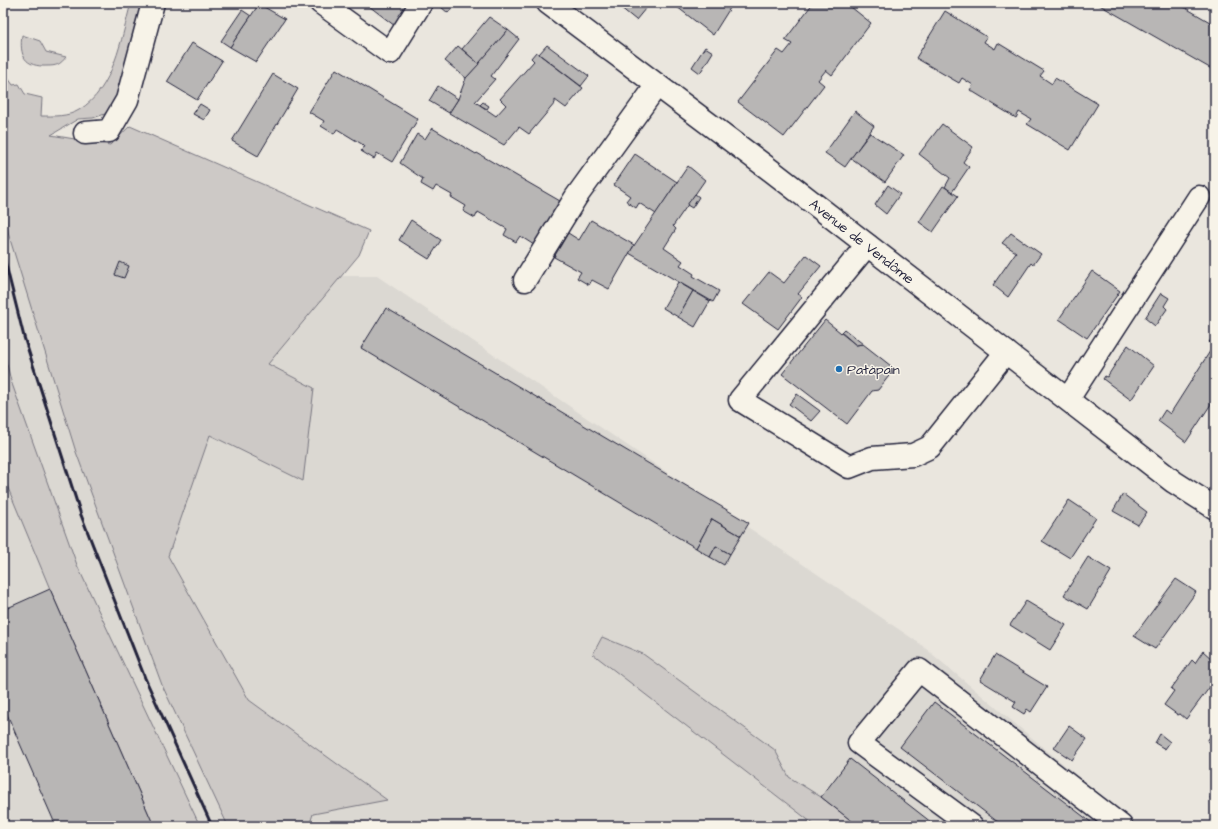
<svg xmlns="http://www.w3.org/2000/svg" width="1218" height="829" font-family="'Architects Daughter',sans-serif">
  <style>
    .built { fill: #dbd8d2 }
    .green { fill: #cdc9c6; stroke: #787680 }
    .building { fill: #b8b6b5; stroke: #22223b }
    .lines { fill: none; stroke-linecap: round; stroke-linejoin: round }
    .minor-casing { stroke: #22223b; stroke-width: 25 }
    .major-casing { stroke: #22223b; stroke-width: 25 }
    .minor { stroke: #f7f3e8; stroke-width: 22 }
    .major { stroke: #f7f3e8; stroke-width: 22 }
    .rail { stroke: #22223b; stroke-width: 3 }
    .poi-dot { fill: #1f6fb2; stroke: #f7f3e8; stroke-width: 1.5 }
    .labels { text-anchor: middle; stroke-width: 3; stroke-linejoin: round; paint-order: stroke }
    .street-label { font-size: 14px; fill: #22223b; stroke: #f7f3e8 }
    .poi-label { font-size: 14px; fill: #22223b; stroke: #f7f3e8; text-anchor: start }
  </style>
  <rect width="100%" height="100%" fill="#eae6de"/>
  <filter id="ink" filterUnits="userSpaceOnUse"><feTurbulence type="fractalNoise" baseFrequency=".025" numOctaves="2"/><feDisplacementMap in="SourceGraphic" scale="8" xChannelSelector="R" yChannelSelector="G"/><feConvolveMatrix kernelMatrix="1 2 1 2 8 2 1 2 1" color-interpolation-filters="sRGB"/></filter>
  <g filter="url(#ink)">
    <path class="built" d="M3 135 32 276H377L919 643 1137 826H3Z"/>
    <g class="green">
      <path d="M131 3H146L116 100 105 114 93 118 78 119 51 135 110 145 130 126 369 231 359 255 268 364 314 388 303 481 210 435 168 556 249 700 387 800 313 814 309 826H228L162 685 76 452 9 236 3 204V71L13 85 19 84 25 94 42 98 41 116C53 116 68 117 79 110 114 89 121 39 131 3Z"/>
      <path d="M22 35 40 41 46 52 66 57C60 65 56 66 47 66 25 67 19 56 22 35Z"/>
      <path d="M3 348 11 381 77 565 200 826H154L50 589 3 476Z"/>
      <path d="M602 637 643 654 775 750 789 777 821 797 858 826H816L593 654Z"/>
    </g>
    <g class="building">
      <path d="M365 3H403L409 7 395 26Z"/>
      <path d="M444 3H456L448 13 441 7Z"/>
      <path d="M623 3H650L636 20 620 7Z"/>
      <path d="M672 3H729L727 6 730 8 713 35Z"/>
      <path d="M813 3H846L871 23 832 75 826 70 818 80 824 85 784 137 738 102 778 50 784 54 792 44 785 40Z"/>
      <path d="M1096 3H1177L1215 25V71Z"/>
      <path d="M259 4 285 19 256 62 230 47Z"/>
      <path d="M242 10 251 16 230 47 221 41Z"/>
      <path d="M945 11 987 37 984 42 995 49 998 43 1044 71 1040 76 1052 84 1055 78 1098 104 1070 150 1027 124 1031 119 1019 112 1016 118 970 90 973 85 962 78 959 83 916 58Z"/>
      <path d="M489 17 508 30 479 64 462 49Z"/>
      <path d="M508 30 519 39 491 76 495 79 475 102 480 105 496 116 506 105 500 99 534 61 531 58 536 52 583 88 566 108 555 100V103L529 134 519 127 504 145 449 113 458 99 466 78Z"/>
      <path d="M192 43 222 61 197 100 167 82Z"/>
      <path d="M547 45 589 76 581 86 539 54Z"/>
      <path d="M458 46 479 64 466 78 445 61Z"/>
      <path d="M705 47 713 52 700 73 692 67Z"/>
      <path d="M336 69 418 119 392 162 377 153 374 159 361 151 365 146 337 129 334 134 321 126 324 121 309 112Z"/>
      <path d="M273 74 298 89 258 156 232 141Z"/>
      <path d="M438 86 458 99 449 113 429 101Z"/>
      <path d="M483 102 489 106 487 109 480 105Z"/>
      <path d="M200 104 210 110 204 120 193 114Z"/>
      <path d="M855 111 874 126 845 167 825 153Z"/>
      <path d="M942 124 973 147 963 162 969 167 952 192 945 187 950 178 919 154Z"/>
      <path d="M432 128 476 154 477 153 560 201 534 245 520 236 516 242 504 235 507 229 478 212 475 218 463 211 466 206 451 197 452 195 436 186 433 191 421 184 423 179 400 163 417 134 425 139Z"/>
      <path d="M870 133 904 155 885 182 851 158Z"/>
      <path d="M635 154 677 182 656 214 639 203 636 208 626 201 630 196 614 185Z"/>
      <path d="M688 166 705 180 673 226 676 229 664 248 683 261 680 265 694 274 693 276 719 291 713 302 629 253Z"/>
      <path d="M888 185 900 194 886 214 875 205Z"/>
      <path d="M943 186 958 196 933 232 919 222Z"/>
      <path d="M695 194 699 197 692 208 687 205Z"/>
      <path d="M411 220 441 240 429 259 399 240Z"/>
      <path d="M591 220 634 245 609 289 592 280 589 285 577 278 581 272 554 257 568 233 579 240Z"/>
      <path d="M1011 233 1041 254 1033 265 1031 263 1008 297 993 285 1016 252 1002 243Z"/>
      <path d="M806 255 821 266 798 294 802 297 778 329 743 304 769 272 784 283Z"/>
      <path d="M120 262 129 266 124 278 115 275Z"/>
      <path d="M1092 271 1120 291 1087 338 1059 319Z"/>
      <path d="M678 282 693 291 678 317 663 308Z"/>
      <path d="M693 291 710 301 695 327 678 317Z"/>
      <path d="M1161 293 1169 298 1164 306 1167 309 1155 326 1145 318Z"/>
      <path d="M386 308 749 523 741 536 712 519 696 548 361 348Z"/>
      <path d="M825 320 856 345 863 344 891 366 892 372 878 390 872 391 847 424 782 374Z"/>
      <path d="M844 329 863 344 856 345 841 332Z"/>
      <path d="M1215 335V398L1186 442 1158 421 1165 410 1170 414 1214 345 1209 342Z"/>
      <path d="M1128 345 1154 366 1131 400 1103 379 1105 376 1107 377Z"/>
      <path d="M797 394 820 411 811 421 789 404Z"/>
      <path d="M1123 494 1147 512 1138 525 1113 511Z"/>
      <path d="M1069 500 1096 518 1070 558 1042 541Z"/>
      <path d="M712 519 741 536 730 554 716 546 710 557 696 548Z"/>
      <path d="M716 546 730 554 724 565 710 557Z"/>
      <path d="M1088 557 1111 571 1088 609 1064 595Z"/>
      <path d="M1176 579 1196 592 1155 649 1134 636Z"/>
      <path d="M50 589 154 826H56L3 705V610Z"/>
      <path d="M1026 601 1066 625 1050 650 1010 625Z"/>
      <path d="M1203 651 1212 659 1215 655V680L1186 719 1180 714 1178 715 1164 705 1174 691 1171 689 1192 660 1195 663Z"/>
      <path d="M995 655 1047 687 1031 712 1027 709 1024 714 1013 707 1016 702 980 680Z"/>
      <path d="M934 702 1096 826H1003L900 747Z"/>
      <path d="M1069 726 1087 739 1072 760 1054 748Z"/>
      <path d="M1215 730V746L1207 741Z"/>
      <path d="M1160 734 1170 742 1165 749 1155 743Z"/>
      <path d="M850 759 936 826H858L821 797Z"/>
      <path d="M1215 791V802L1210 798Z"/>
    </g>
    <g class="lines">
      <defs>
        <g id="minor">
          <path d="M321 3 390 53 421 3"/>
          <path d="M85 133 109 131 127 100 153 3"/>
          <path d="M867 245 740 400 849 467 872 458 913 455 930 447 1006 352"/>
          <path d="M525 280 576 197 657 85"/>
          <path d="M1068 399 1199 197"/>
          <path d="M972 826 859 743 919 670 1121 826"/>
        </g>
        <path id="major" d="M548 3 773 172 1174 482 1215 508"/>
      </defs>
      <use href="#minor" class="minor-casing"/>
      <use href="#major" class="major-casing"/>
      <use href="#minor" class="minor"/>
      <use href="#major" class="major"/>
      <path class="rail" d="M3 253 24 337 81 515 145 678 212 826"/>
    </g>
  </g>
  <circle class="poi-dot" cx="839" cy="369" r="4"/>
  <g class="labels">
    <g class="street-label">
      <text transform="translate(862 241) rotate(38)" y="5">Avenue de Vendôme</text>
    </g>
    <g class="poi-label">
      <text x="847" y="374">Patàpain</text>
    </g>
  </g>
  <rect width="1218" height="829" fill="none" stroke="#f7f3e8" stroke-width="16"/>
  <rect x="8" y="8" width="1202" height="813" fill="none" stroke="#22223b" stroke-width="1.5" filter="url(#ink)"/>
</svg>
